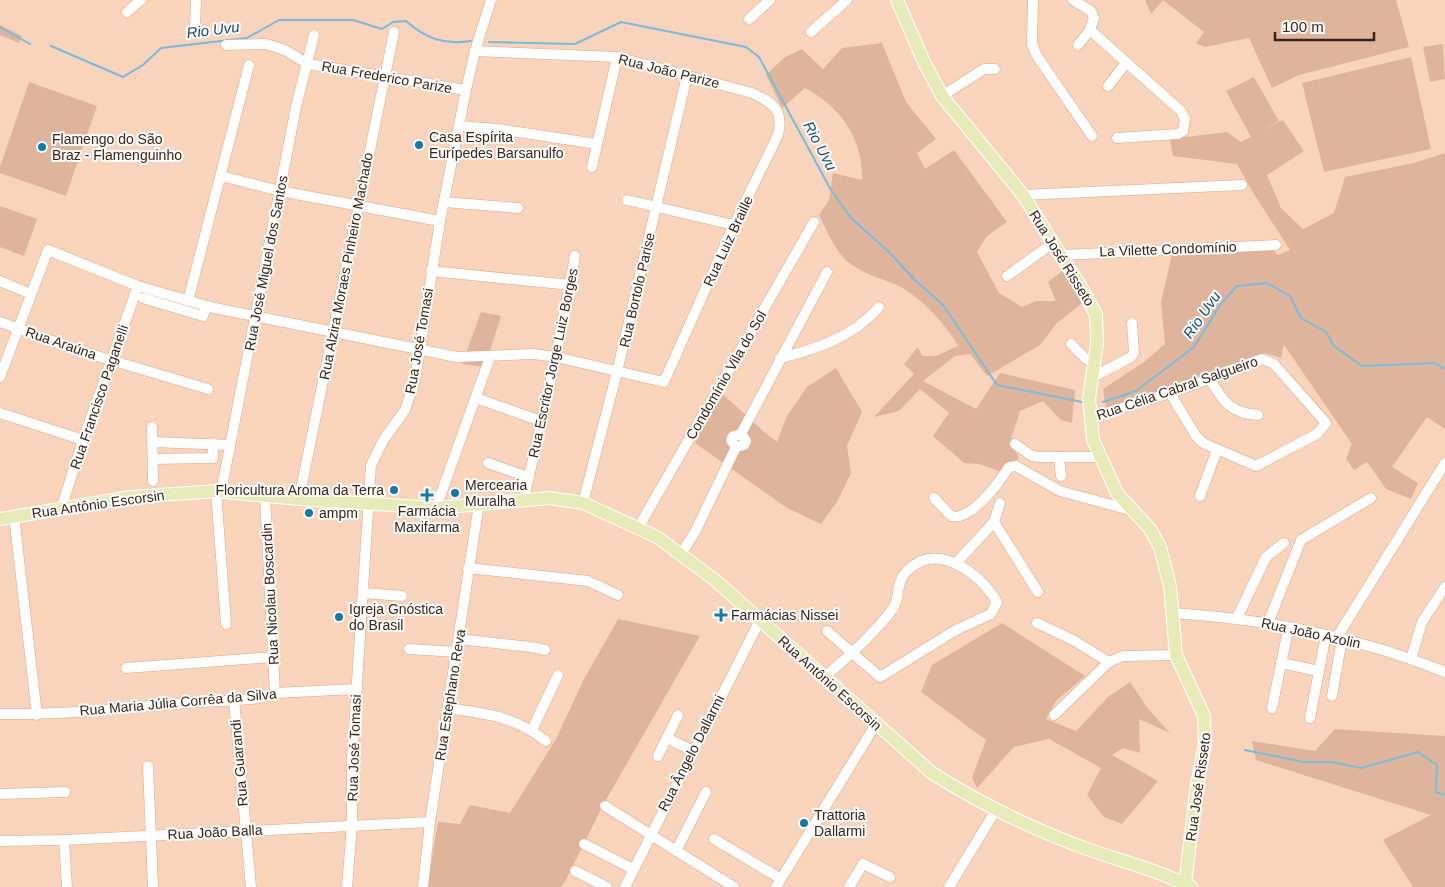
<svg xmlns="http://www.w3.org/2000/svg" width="1445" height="887" font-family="Helvetica,sans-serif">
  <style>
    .green { fill: #deb59c }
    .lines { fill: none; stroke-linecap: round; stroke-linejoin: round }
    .stream { stroke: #7bbadb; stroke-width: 2 }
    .minor-casing { stroke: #e1a681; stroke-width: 11 }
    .major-casing { stroke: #fff; stroke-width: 14 }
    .minor { stroke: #fff; stroke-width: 10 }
    .major { stroke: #e6ebb9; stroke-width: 12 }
    .poi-dot { fill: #127aa5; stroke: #fdfdfd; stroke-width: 2 }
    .labels { text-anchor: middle; stroke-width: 4; stroke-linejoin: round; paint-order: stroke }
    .street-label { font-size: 14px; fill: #3b2415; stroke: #fdfdfd }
    .poi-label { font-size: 14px; fill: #3b2415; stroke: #fdfdfd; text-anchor: start }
    .water-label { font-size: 15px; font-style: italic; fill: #1a4c64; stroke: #fdfdfd }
  </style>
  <rect width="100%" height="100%" fill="#f9d4bd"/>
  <g class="green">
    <path d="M1145 0H1396L1409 47 1299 75 1272 88 1249 38 1205 47 1196 43 1204 32 1163 0 1151 14Z"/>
    <path d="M0 25 22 36 19 43 0 35Z"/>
    <path d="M882 43 906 102 936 139 917 153 925 169 954 150 1007 222 987 236 977 252 999 293 1022 307 1036 301H1056L1048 282 1065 269 1082 303 1056 324 1040 345 987 376 970 354 955 356 923 381 976 409 1000 373 1075 390 1072 423 1061 420 1043 401 1020 411 1010 442 1019 458 1002 472 979 464 964 463 933 436 949 413 920 389 899 411 874 417 914 374 904 364 918 347 922 356H936L958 346C947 325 920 297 899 286 881 278 858 273 844 258 833 246 826 229 819 215L829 200 833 173 862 180C863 137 840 107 805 88L782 108 766 75 785 57 802 49 823 69 842 48Z"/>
    <path d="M1443 44 1445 79 1430 82 1423 47Z"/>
    <path d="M1411 57 1431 149 1324 172 1302 83Z"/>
    <path d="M1254 77 1279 121 1265 129 1283 120 1304 151 1267 175 1281 208 1303 229 1334 213 1345 177 1414 163 1445 153V429L1427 417 1392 467 1418 483 1411 499 1386 489 1367 462 1354 470 1346 459 1352 444 1284 345 1281 358 1265 353 1137 401 1106 409 1103 389 1144 362 1165 344 1161 302 1173 250 1271 249 1278 255 1290 250 1252 191 1237 164 1173 156 1170 139 1227 132 1241 142 1251 137 1226 91Z"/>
    <path d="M29 82 97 106 66 196 0 173V167Z"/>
    <path d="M0 206 37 219 24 256 0 247Z"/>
    <path d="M481 312 501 316 485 367 462 364Z"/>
    <path d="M836 368 862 412 847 446 851 473 837 502 821 524 787 508 695 443 720 392C740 408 756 427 777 442L787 416 807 387Z"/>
    <path d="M618 619 700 636 603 805 565 882 560 887H427L438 822 460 824 470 805 510 813 556 739 583 681Z"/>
    <path d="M1002 623 1085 676 1056 701 1046 719 1076 731 1108 697 1130 682 1149 710 1170 733 1139 719 1140 753 1123 748 1112 755 1158 781 1122 824 1104 817 1087 795 1101 768 1049 739 1014 747 977 788 972 778 986 740 921 692 932 665Z"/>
    <path d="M1335 729 1445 736V887H1413L1383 840 1431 815 1256 760 1252 741 1315 751Z"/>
  </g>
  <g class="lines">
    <g class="stream">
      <path d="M0 27 30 44"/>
      <path d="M489 42 575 44 621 22 746 47 759 57 831 190 851 218 888 251 915 280 943 305 997 385 1082 402"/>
      <path d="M51 46 123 77 143 65 161 48 247 38 279 20H353L382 29 393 22 406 21C426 39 445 45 471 41"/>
      <path d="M1103 402 1136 391 1194 347 1220 305 1237 286 1267 283 1290 296 1301 318 1326 332 1334 346 1362 366 1435 363 1445 369"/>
      <path d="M1245 750 1304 762H1332L1361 768 1418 752 1437 765 1436 792 1445 795"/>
    </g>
    <defs>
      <g id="minor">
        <path d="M1033 0 1032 44 1037 56 1092 136"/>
        <path d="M1073 0 1091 11 1094 18 1090 30 1078 45"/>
        <path d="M127 12 141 0"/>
        <path d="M749 19 770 0"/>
        <path d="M195 25 196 0"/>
        <path d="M1090 30 1181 111 1185 119 1183 131 1178 134 1117 138"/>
        <path d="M811 32 847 0"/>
        <path d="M226 45 266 44 285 50 308 64 466 90"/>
        <path d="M1108 86 1126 63"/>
        <path d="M942 96 984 69H995"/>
        <path d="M459 126 498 129 597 144"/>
        <path d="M592 167 617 57"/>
        <path d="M221 176 280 191 440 221"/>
        <path d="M1023 195 1242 185"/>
        <path d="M627 200 734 225"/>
        <path d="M444 202 518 208"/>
        <path d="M1061 255 1276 245"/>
        <path d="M431 271 571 285"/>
        <path d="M1007 276 1053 243"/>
        <path d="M0 281 31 294"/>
        <path d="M143 298 203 316 207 306"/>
        <path d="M188 301 249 65"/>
        <path d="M0 322 77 350 208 389"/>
        <path d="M1071 344 1086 359 1095 363"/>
        <path d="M780 358C817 349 853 337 879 307"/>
        <path d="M0 377 48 250 138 286 210 307 457 357 534 354 556 357 664 382 734 225 778 135C784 109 773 103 752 93L617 57 475 51"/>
        <path d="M1093 377 1131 357 1134 353 1132 323"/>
        <path d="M1209 378C1223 401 1229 413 1258 415"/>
        <path d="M476 398 541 421"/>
        <path d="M0 413 83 440"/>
        <path d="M1090 418 1170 393 1262 359 1274 364 1326 423 1317 434 1256 466 1203 443 1196 436 1170 393"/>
        <path d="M152 427 153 481"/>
        <path d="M741 434 827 272"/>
        <path d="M152 442 230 445"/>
        <path d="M1015 444 1032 456 1040 457H1099"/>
        <path d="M736 447 731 440 733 436 741 434"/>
        <path d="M736 447 744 445 746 441 741 434"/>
        <path d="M1059 457 1061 476"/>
        <path d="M153 459 213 458V443"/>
        <path d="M488 463 528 477"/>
        <path d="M216 491 226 624"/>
        <path d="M221 492 296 107 314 35"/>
        <path d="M265 496 275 693"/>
        <path d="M1200 496 1217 450"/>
        <path d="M934 498 951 516C971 522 1000 481 1009 467L1016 466 1060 491 1134 511"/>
        <path d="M299 499 394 32"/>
        <path d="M524 499 556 357 575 256"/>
        <path d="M583 503 617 372 687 76"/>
        <path d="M436 508 490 357"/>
        <path d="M61 509 83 440 138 286"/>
        <path d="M14 516 37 715"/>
        <path d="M994 522 1038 592"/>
        <path d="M638 528 814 222"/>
        <path d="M681 554 695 532 736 447"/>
        <path d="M957 562 994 522 1000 503"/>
        <path d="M468 568 588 581 618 595"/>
        <path d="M364 593 402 596"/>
        <path d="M1173 613C1267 619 1358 637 1445 672"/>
        <path d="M1237 618 1266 557 1284 543"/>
        <path d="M1037 623 1073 640 1109 662 1123 656 1176 655"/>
        <path d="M1268 623 1301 540 1371 498"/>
        <path d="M1337 637 1445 463"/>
        <path d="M459 639 531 647 545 650"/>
        <path d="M409 649 457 652"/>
        <path d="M1411 659 1422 622 1445 587"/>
        <path d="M1281 663 1319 671"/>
        <path d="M126 668 273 657"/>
        <path d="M823 678C847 658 873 635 892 610 901 599 895 583 906 572 936 539 981 574 997 602L991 614 956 630 880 677 827 631"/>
        <path d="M1332 696 1342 639"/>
        <path d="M234 699 251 887"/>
        <path d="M448 708C487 714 514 716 546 741"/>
        <path d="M1272 708 1287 635"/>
        <path d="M0 714C66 715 133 707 199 702 220 700 257 702 275 693L357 689"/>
        <path d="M1054 715 1109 662"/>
        <path d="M1310 718 1326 635"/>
        <path d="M532 730 558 675"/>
        <path d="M667 738 693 751"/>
        <path d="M658 756 678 715"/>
        <path d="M148 766 153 887"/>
        <path d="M0 794 65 792"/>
        <path d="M605 806 734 887"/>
        <path d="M714 839 781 879"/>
        <path d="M64 840 67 887"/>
        <path d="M0 841 64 840 430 822"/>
        <path d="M584 844 633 869"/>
        <path d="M676 851 706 792"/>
        <path d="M575 871 607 887"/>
        <path d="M347 887 352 825V759L371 465 384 439 405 410 415 380 440 221 466 90 475 51 491 0"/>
        <path d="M423 887 430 822 479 504"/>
        <path d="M625 887 760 620"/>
        <path d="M776 887 876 724"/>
        <path d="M849 887 863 864 890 877"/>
        <path d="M949 887 996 810"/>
      </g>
      <g id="major">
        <path d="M897 0 924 62 942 96 1023 195 1084 292 1096 315 1097 344 1089 398 1093 440 1117 493 1150 529 1160 547 1170 586 1176 655 1204 716 1205 745 1197 784 1185 884"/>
        <path d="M0 519 131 497 216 491 299 499 436 508 550 498 583 503 657 537 715 580 932 773C981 804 1032 829 1087 849 1121 861 1158 870 1191 887"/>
      </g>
    </defs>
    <use href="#minor" class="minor-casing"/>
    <use href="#major" class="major-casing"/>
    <use href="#minor" class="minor"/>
    <use href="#major" class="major"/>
  </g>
  <g class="poi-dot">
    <circle cx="419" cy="145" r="5"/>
    <circle cx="42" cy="147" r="5"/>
    <circle cx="394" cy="490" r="5"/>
    <circle cx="455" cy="493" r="5"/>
    <path d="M424.5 487.5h5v5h5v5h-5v5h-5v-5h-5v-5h5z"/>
    <circle cx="309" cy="513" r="5"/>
    <path d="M718.5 607.5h5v5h5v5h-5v5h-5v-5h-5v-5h5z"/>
    <circle cx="339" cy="617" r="5"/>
    <circle cx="804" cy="823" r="5"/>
  </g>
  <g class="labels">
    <g class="street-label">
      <text transform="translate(669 71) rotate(14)" y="5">Rua João Parize</text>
      <text transform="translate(387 77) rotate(10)" y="5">Rua Frederico Parize</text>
      <text transform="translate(728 241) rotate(-65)" y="5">Rua Luiz Braille</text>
      <text transform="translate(1168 249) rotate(-2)" y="5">La Vilette Condomínio</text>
      <text transform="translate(1062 258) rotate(58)" y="5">Rua José Risseto</text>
      <text transform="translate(266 263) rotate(-79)" y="5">Rua José Miguel dos Santos</text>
      <text transform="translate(346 266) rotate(-79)" y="5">Rua Alzira Moraes Pinheiro Machado</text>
      <text transform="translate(637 290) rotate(-77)" y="5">Rua Bortolo Parise</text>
      <text transform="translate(419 341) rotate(-80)" y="5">Rua José Tomasi</text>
      <text transform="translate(61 343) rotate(19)" y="5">Rua Araúna</text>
      <text transform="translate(553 363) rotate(-78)" y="5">Rua Escritor Jorge Luiz Borges</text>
      <text transform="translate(726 375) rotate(-60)" y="5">Condomínio Vila do Sol</text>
      <text transform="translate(1177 388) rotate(-19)" y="5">Rua Célia Cabral Salgueiro</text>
      <text transform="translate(99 397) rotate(-71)" y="5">Rua Francisco Paganelli</text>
      <text transform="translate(98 504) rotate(-8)" y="5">Rua Antônio Escorsin</text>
      <text transform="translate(270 594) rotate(-93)" y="5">Rua Nicolau Boscardin</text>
      <text transform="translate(1311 633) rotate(12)" y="5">Rua João Azolin</text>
      <text transform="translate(830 683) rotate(42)" y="5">Rua Antônio Escorsin</text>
      <text transform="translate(450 695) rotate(-81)" y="5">Rua Estephano Reva</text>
      <text transform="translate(178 702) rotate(-5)" y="5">Rua Maria Júlia Corrêa da Silva</text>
      <text transform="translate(354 748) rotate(-88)" y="5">Rua José Tomasi</text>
      <text transform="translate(691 753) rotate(-63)" y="5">Rua Ângelo Dallarmi</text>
      <text transform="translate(239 763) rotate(-95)" y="5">Rua Guarandi</text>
      <text transform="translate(1198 787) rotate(-82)" y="5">Rua José Risseto</text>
      <text transform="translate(215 832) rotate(-3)" y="5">Rua João Balla</text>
    </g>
    <g class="poi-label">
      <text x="429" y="142">Casa Espírita<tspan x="429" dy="16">Eurípedes Barsanulfo</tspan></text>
      <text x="52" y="144">Flamengo do São<tspan x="52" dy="16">Braz - Flamenguinho</tspan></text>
      <text x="465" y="490">Mercearia<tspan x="465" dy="16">Muralha</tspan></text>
      <text x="384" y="495" text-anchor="end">Floricultura Aroma da Terra</text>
      <text x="427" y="516" text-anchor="middle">Farmácia<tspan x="427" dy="16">Maxifarma</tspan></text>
      <text x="319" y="518">ampm</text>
      <text x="349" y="614">Igreja Gnóstica<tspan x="349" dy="16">do Brasil</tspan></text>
      <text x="731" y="620">Farmácias Nissei</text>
      <text x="814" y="820">Trattoria<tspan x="814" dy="16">Dallarmi</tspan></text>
    </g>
    <g class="water-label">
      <text transform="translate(213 30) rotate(-7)" y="5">Rio Uvu</text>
      <text transform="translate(820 146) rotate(62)" y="5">Rio Uvu</text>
      <text transform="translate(1202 315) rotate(-55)" y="5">Rio Uvu</text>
    </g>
  </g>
  <path d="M1275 32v8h99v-8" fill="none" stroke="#3b2415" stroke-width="2.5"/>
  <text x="1282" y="32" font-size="15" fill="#3b2415" stroke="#fdfdfd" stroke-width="4" paint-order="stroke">100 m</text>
</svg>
